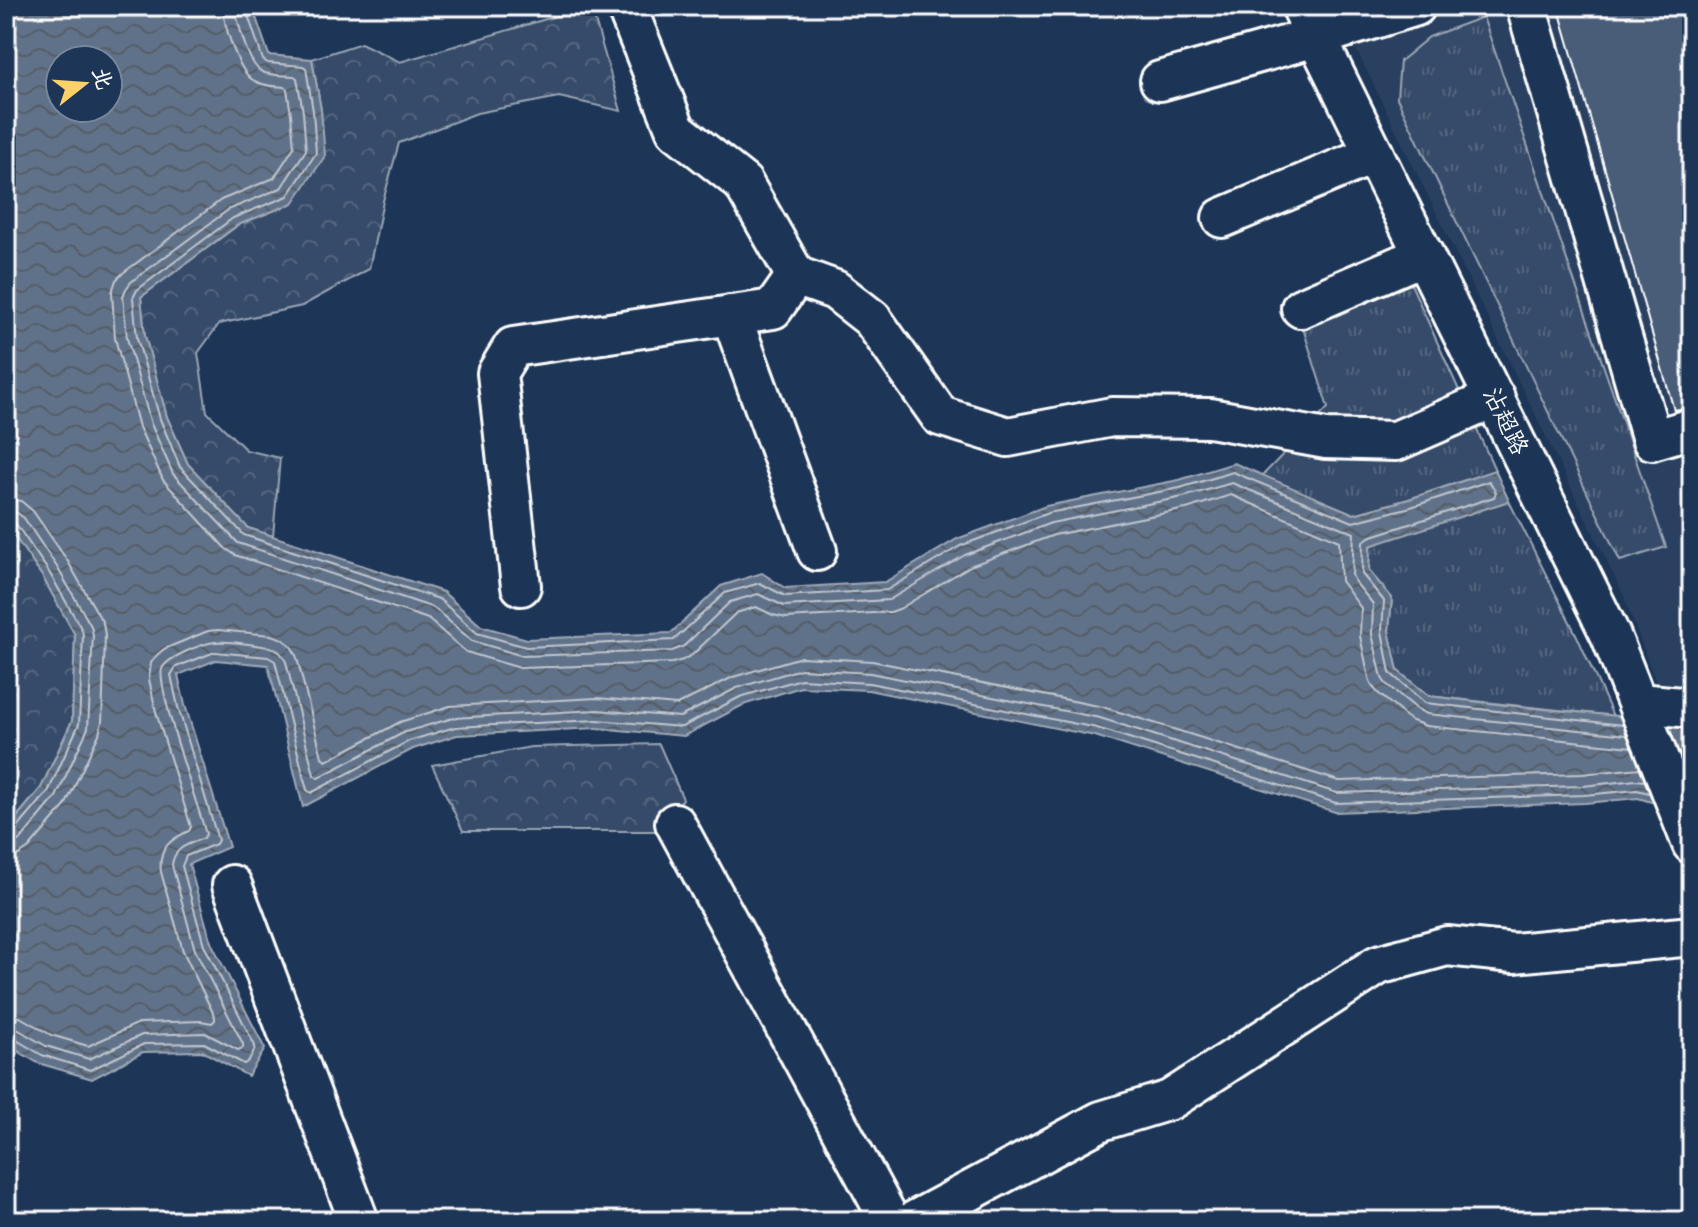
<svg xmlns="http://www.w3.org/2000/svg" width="1698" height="1227" font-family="'Comic Neue','LXGW WenKai TC',sans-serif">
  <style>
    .built { fill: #2a4161 }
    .grass { fill: url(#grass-tufts); stroke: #9aa5b4; stroke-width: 2 }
    .forest { fill: url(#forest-crowns); stroke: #9aa5b4; stroke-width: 2 }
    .water { fill: url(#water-waves); stroke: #a0aab8; stroke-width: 2; fill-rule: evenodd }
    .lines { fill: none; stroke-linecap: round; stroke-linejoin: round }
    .shore { stroke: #c0c7d0; stroke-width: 2 }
    .building { fill: #4a5d79; stroke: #fff; stroke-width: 2 }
    .minor-casing { stroke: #fff; stroke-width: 44 }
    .minor { stroke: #1d3557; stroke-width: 38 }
    .labels { text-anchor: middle; stroke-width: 7; stroke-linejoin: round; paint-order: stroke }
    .street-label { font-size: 24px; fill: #fff; stroke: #1d3557 }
  </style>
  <defs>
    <pattern id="grass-tufts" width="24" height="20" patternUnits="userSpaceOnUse" patternTransform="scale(2)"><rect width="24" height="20" fill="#364b69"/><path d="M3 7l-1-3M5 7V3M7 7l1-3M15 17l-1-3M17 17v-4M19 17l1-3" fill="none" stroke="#546680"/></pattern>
    <pattern id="forest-crowns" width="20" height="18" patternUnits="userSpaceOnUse" patternTransform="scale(2)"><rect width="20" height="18" fill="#364b69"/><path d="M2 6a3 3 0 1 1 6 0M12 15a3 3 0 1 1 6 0" fill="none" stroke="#546680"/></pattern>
    <pattern id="water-waves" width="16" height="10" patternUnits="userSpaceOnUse" patternTransform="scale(2)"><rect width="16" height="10" fill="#617289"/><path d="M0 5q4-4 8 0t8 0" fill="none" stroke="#555d67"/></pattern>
  </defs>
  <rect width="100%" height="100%" fill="#1d3557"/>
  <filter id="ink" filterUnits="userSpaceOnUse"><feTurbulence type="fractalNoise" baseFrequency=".0125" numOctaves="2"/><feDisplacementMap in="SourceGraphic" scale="16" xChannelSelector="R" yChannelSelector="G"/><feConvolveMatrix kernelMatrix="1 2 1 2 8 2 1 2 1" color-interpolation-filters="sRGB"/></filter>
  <g filter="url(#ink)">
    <path class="built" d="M1335 6H1692V744L1679 743 1623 594Z"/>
    <g class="grass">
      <path d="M1483 17 1666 547 1620 561 1397 98 1400 61 1429 37Z"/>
      <path d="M1411 284 1495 470 1409 499 1354 514 1262 476 1328 408 1303 328Z"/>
      <path d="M1509 501 1577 636 1613 716 1429 696 1398 671 1389 631 1392 598 1369 571 1370 545Z"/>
    </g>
    <g class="forest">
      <path d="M592 10 621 111 559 97 477 113 399 143 383 201 369 269 302 306 219 324 198 353 207 412 246 450 280 458 273 536 248 528 188 464 167 417 145 336 141 297 238 225 293 203 323 139 321 110 312 59 361 43 400 62 563 14Z"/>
      <path d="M6 524 42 576 75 634 72 721 41 788 6 830Z"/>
      <path d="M659 744 683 799 655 831H463L432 765 531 747Z"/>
    </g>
    <path class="water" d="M6 6H252L269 55 312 59 321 110 325 156 293 203 238 225 141 297 145 336 167 417 188 464 248 528 443 592 481 626 527 639 671 633 721 586 762 573 785 588 885 582 957 539 1046 506 1179 480 1234 463 1354 514 1409 499 1495 470 1509 501 1370 546 1369 571 1392 598 1389 631 1398 671 1429 696 1523 707 1692 723V814L1638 798 1585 803 1335 812 1095 736 868 690 801 687 743 705 684 736 597 728 457 735 413 749 303 807 268 665 216 660 178 675 185 705 229 847 189 864 211 942 265 1049 248 1076 202 1051 143 1052 92 1079 38 1063 6 1044V830L41 788 72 721 75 635 42 576 6 524ZM60 60H108V108H60Z"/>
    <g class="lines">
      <g class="shore">
        <path d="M223 6C223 24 238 71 253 80 262 86 274 86 284 87L287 89 291 114 294 147 274 178 221 200 123 273 116 280 112 292 115 338 139 427 163 480 225 548 235 555 428 619 466 652 520 668 672 663 683 660 692 655 736 613 756 607 773 615 786 618 891 612 901 608 970 566 1054 535 1186 509 1231 495 1339 541 1341 581 1361 608 1360 636 1369 678 1372 686 1378 693 1410 720 1426 726 1632 747"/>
        <path d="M235 6 236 14C240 28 248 65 262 72 271 76 284 75 294 76L297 78 303 112 306 150 281 188 228 210 131 282 126 289 123 296 127 338 151 424 173 474 238 543 434 608 472 641 523 656 672 651 684 646 730 602 758 594 784 606 889 600 965 555 1051 523 1183 497 1232 483 1354 533 1352 575 1355 582 1373 604 1372 634 1382 678 1386 684 1417 709 1427 714 1627 735"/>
        <path d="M245 6 263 60 268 63 303 66 306 68 313 111 316 153 288 196 233 218 137 290 133 298 137 338 160 419 180 467 244 535 439 599 477 633 526 647 674 640 725 593 760 583 785 596 887 590 960 546 1048 513 1180 488 1233 472 1353 522 1411 507 1489 481 1496 492 1494 497 1369 537 1363 542 1362 574 1384 601 1382 631 1390 673 1425 703 1623 725"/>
        <path d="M6 498 21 501 33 511 67 560 103 623 105 635 102 722 99 734 65 806 29 848 19 855 6 857"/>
        <path d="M6 510 16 512 24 518 57 567 91 626 93 635 88 728 56 797 21 839 15 843 6 844"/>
        <path d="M6 520 11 521 16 524 49 572 82 630 83 635 79 724 48 792 15 831 6 834"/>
        <path d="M6 1015 20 1017 51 1035 88 1046 139 1023 201 1021 212 1023 215 1020V1017L183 951 161 872C158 849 170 839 189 831L191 827 156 712 149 679 151 663 157 655 164 649 208 631 218 630 271 635C284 638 293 645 297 658L322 757 326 761 400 722 450 706 597 698 677 705 733 677 801 657 872 661 1103 707 1339 781 1582 774 1640 768"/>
        <path d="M6 1027 17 1029 46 1046 89 1059 142 1035 205 1033 238 1050 243 1048V1044L195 950 172 865C174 847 189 844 204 838L206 834C199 809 156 685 162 669 166 658 203 643 215 642 232 640 252 645 270 647 278 649 283 654 286 662L314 775 318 778 405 732 453 718 597 710 680 717 737 688 801 669 870 673 1100 718 1337 793 1583 786 1636 780 1645 781"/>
        <path d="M6 1037 13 1038 42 1055 90 1070 144 1044 204 1043 244 1064C249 1062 255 1052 255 1046L204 945 182 866 186 856 216 844 218 840 178 707 171 675 176 667 215 652 268 657 275 661 307 790 311 793 409 741 455 727 597 720 682 727 740 697 801 679 869 683 1097 728 1336 803 1584 795 1637 790 1649 793"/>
      </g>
    </g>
    <path class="building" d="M1558 6H1692V407L1674 410Z"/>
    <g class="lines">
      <defs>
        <g id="minor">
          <path d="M626 6 676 130 743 183 796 276 835 290 872 319 940 416 1008 437 1112 417 1210 418 1326 439 1396 441 1495 398"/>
          <path d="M1301 6 1611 636 1692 844"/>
          <path d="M1526 6 1652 440 1692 428"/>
          <path d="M1160 81 1316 37 1416 6"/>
          <path d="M1222 218 1374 154"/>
          <path d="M1301 308 1424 255"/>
          <path d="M731 315 817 551"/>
          <path d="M521 586 497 373 513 347 773 309 796 276"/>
          <path d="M1638 703 1692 708"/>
          <path d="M675 823 890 1221"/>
          <path d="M232 885 359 1221"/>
          <path d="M914 1221 1101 1121 1170 1100 1378 965 1447 946 1514 953 1692 936"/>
        </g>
      </defs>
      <use href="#minor" class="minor-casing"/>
      <use href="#minor" class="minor"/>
    </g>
  </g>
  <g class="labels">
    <g class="street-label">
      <text transform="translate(1506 421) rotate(64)" y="8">沾超路</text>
    </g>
  </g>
  <rect width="1698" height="1227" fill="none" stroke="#1d3557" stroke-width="32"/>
  <rect x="16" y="16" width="1666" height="1195" fill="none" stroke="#fff" stroke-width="3" filter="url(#ink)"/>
  <g transform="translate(84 84) rotate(73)"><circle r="38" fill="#1d3557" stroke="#77869a" stroke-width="2"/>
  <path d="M0-6L14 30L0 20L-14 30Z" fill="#ffd166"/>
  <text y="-12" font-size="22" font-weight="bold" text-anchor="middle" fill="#ffffff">北</text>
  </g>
</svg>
